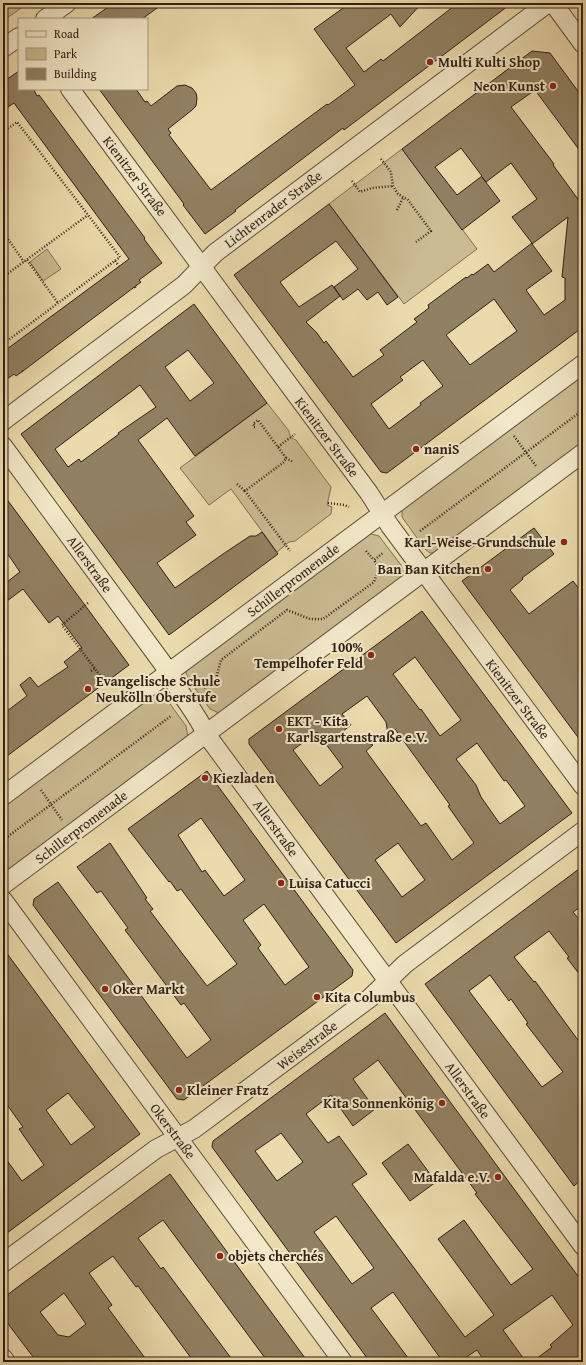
<svg xmlns="http://www.w3.org/2000/svg" width="586" height="1365" font-family="'Gentium Book Plus',serif">
  <style>
    .green { fill: #cbbb92; stroke: #7d6d53 }
    .building { fill: #918163; stroke: #2f1f14; fill-rule: evenodd }
    .lines { fill: none; stroke-linecap: round; stroke-linejoin: round }
    .street-casing { stroke: #5e4e3a; stroke-width: 20 }
    .path { stroke: #2f1f14; stroke-width: 2.5; stroke-dasharray: 1 2; stroke-linecap: butt }
    .street { stroke: #f2e8c9; stroke-width: 18 }
    .poi-dot { fill: #8f2418; stroke: #f2e8c9; stroke-width: 1.5 }
    .labels { text-anchor: middle; stroke-width: 4; stroke-linejoin: round; paint-order: stroke }
    .poi-label { font-size: 14px; font-weight: bold; fill: #2f1f14; stroke: #f2e8c9; text-anchor: start }
    .street-label { font-size: 14px; fill: #2f1f14; stroke: #f2e8c9 }
  </style>
  <rect width="100%" height="100%" fill="#ebdbac"/>
  <filter id="stains"><feTurbulence type="fractalNoise" baseFrequency=".005" numOctaves="4"/><feColorMatrix values="0 0 0 0 .2 0 0 0 0 .09 0 0 0 0 .02 0 0 0 .5 -.17"/></filter>
  <radialGradient id="worn" r=".72"><stop offset=".6" stop-color="#630" stop-opacity="0"/><stop offset="1" stop-color="#630" stop-opacity=".3"/></radialGradient>
  <g class="green">
    <path d="M3 3H28L3 21Z"/>
    <path d="M402 149 477 249 404 304 329 204Z"/>
    <path d="M47 249 61 269 43 281 30 262Z"/>
    <path d="M583 372V446L437 553H430L425 549 402 517V510Z"/>
    <path d="M267 403 289 431C289 435 292 439 296 440L331 487 327 505 332 507 331 514 295 541 289 542 277 552 231 489 209 505 180 468Z"/>
    <path d="M368 533 379 536 401 565 403 571V576L219 713 210 709 189 680 186 673 188 667Z"/>
    <path d="M154 693 161 694 165 697 186 726 188 737 3 874V804Z"/>
  </g>
  <g class="building">
    <path d="M114 3H164L142 19H91Z"/>
    <path d="M350 3H422L400 27 391 14 346 48 364 72 381 59 383 61 458 3H512L344 130 343 128 235 210 236 211 205 234 183 205 184 204 99 89H136L145 102 147 101 151 106 177 86 185 85 192 88 196 93 197 98 196 106 192 110 168 129 171 133 169 135 211 190 327 104 328 105 355 85 314 29Z"/>
    <path d="M532 51 550 53 583 98V155L535 90 511 107 554 164 553 165 583 206V327L387 473 381 472 234 275 329 204 398 297 387 305 378 292 367 300 358 289 343 300 334 287 358 269 336 241 280 282 299 307 332 285 340 296 306 322 317 333 324 343 326 341 353 377 384 355 380 350 417 322 414 319 429 308 428 305 466 277 467 278 472 274 473 275 488 264 494 272 532 243 512 217 537 199 511 163 486 182 482 177 500 201 462 230 402 149ZM461 148 482 176 457 195 435 167ZM568 217 562 277 565 278V300L544 315 526 290 552 271 532 244ZM494 299 517 331 470 365 446 335ZM423 360 443 386 420 403 421 405 389 429 371 404 403 380 400 377Z"/>
    <path d="M19 71V89H35L34 90 37 96 39 95 145 238 144 239 162 263 139 280 141 282 27 368 16 376 14 374 3 382V352L129 259 14 103 3 110V82Z"/>
    <path d="M194 304 267 403 195 456 167 418 138 440 194 516 186 522 196 535 157 563 175 588 223 554 250 536H256L262 532 278 554 169 635 21 434ZM188 350 214 383 190 401 165 367ZM140 385 156 407 118 433 119 434 81 462 79 459 68 467 55 449Z"/>
    <path d="M3 494 129 665 3 759V714L27 696 20 685 30 677 38 687 68 667 64 662 82 648 58 616 49 623 23 589 3 604V585L20 572 3 547Z"/>
    <path d="M534 528 554 554 522 578 523 579 510 590 529 614 573 581 583 594V744L462 581Z"/>
    <path d="M422 611 572 813 396 943 249 744V739ZM415 657 461 720 440 736 421 709 420 710 393 674ZM367 696 386 722 388 734 395 729 450 805 448 806 474 843 452 860 426 823 421 826 366 751 373 745 342 732 351 725 342 714ZM317 732 343 767 320 786 293 750ZM477 743 504 781 506 780 525 806 500 824 481 797 476 785 456 759ZM398 843 425 880 402 897 375 860Z"/>
    <path d="M207 771 353 970 352 976 184 1100 177 1099 33 905 34 899 58 882 187 1058 211 1040 184 1003 181 1005 125 930 128 928 101 891 97 893 77 867 110 843 147 898 145 899 153 909 150 911 207 986 237 964 181 889 177 891 170 881 169 882 128 829ZM201 818 245 880 224 896 205 870 202 872 178 835ZM264 904 309 967 285 985 258 948 261 945 243 920Z"/>
    <path d="M583 866V905L573 912 583 924V979L567 958 569 957 549 931 514 957 534 982 535 981 583 1047V1178L574 1186 425 984ZM490 975 509 1001 511 999 528 1023 526 1024 563 1072 542 1087 469 991Z"/>
    <path d="M3 948 140 1134 3 1236V1155L22 1181 44 1165 19 1129 23 1127 3 1099ZM68 1093 95 1127 71 1145 46 1110Z"/>
    <path d="M385 1013 583 1283V1362H532L552 1347 550 1345 573 1325 552 1295 503 1330 526 1362H485L477 1350 459 1362H443L393 1292 371 1308 411 1362H370L212 1147 213 1141ZM378 1060 477 1193 475 1194 533 1269 511 1285 464 1220 438 1239 494 1315 465 1337 352 1184 367 1174 339 1136 328 1143 306 1114 331 1095 353 1126 375 1109 353 1079ZM281 1133 303 1162 277 1181 255 1151ZM336 1216 374 1268 352 1284 314 1232Z"/>
    <path d="M408 1144 436 1182 410 1201 382 1163Z"/>
    <path d="M170 1174 238 1267 308 1362H268L163 1220 138 1238 161 1269 163 1267 234 1362H194L138 1286 136 1287 113 1256 89 1273 112 1305 108 1308 148 1362H37L21 1341 3 1317V1298ZM64 1293 86 1324 69 1337 58 1335 40 1312Z"/>
  </g>
  <g class="lines">
    <defs>
      <g id="street">
        <path d="M553 3 583 44"/>
        <path d="M45 19 67 3"/>
        <path d="M3 48 19 37"/>
        <path d="M70 89 369 493 390 526 583 786"/>
        <path d="M3 421 184 285 215 253 548 3"/>
        <path d="M3 446 169 672C179 695 196 711 206 734L583 1246"/>
        <path d="M3 796 583 364"/>
        <path d="M3 885 583 453"/>
        <path d="M3 900 343 1362"/>
        <path d="M3 1263 156 1149 194 1129 370 998 405 964 583 831"/>
        <path d="M3 1358 6 1362"/>
      </g>
    </defs>
    <use href="#street" class="street-casing"/>
    <g class="path">
      <path d="M3 132 17 122 120 257 3 344"/>
      <path d="M381 159 391 172 393 186 398 194 408 200 431 231 416 242"/>
      <path d="M352 181 360 192 372 188 393 186"/>
      <path d="M397 210 403 198"/>
      <path d="M3 232 24 262"/>
      <path d="M27 260 58 303"/>
      <path d="M115 261 119 266"/>
      <path d="M3 277 88 215"/>
      <path d="M135 287 136 289"/>
      <path d="M3 344 7 350"/>
      <path d="M22 371 24 373"/>
      <path d="M254 427H255L253 424 258 420 286 458 284 462 245 491 290 551"/>
      <path d="M514 436 536 466"/>
      <path d="M278 447 295 434"/>
      <path d="M286 458 293 462"/>
      <path d="M237 484 245 491"/>
      <path d="M328 503 344 505 349 507"/>
      <path d="M420 531 583 410"/>
      <path d="M366 551 374 560"/>
      <path d="M88 603 62 625 108 686"/>
      <path d="M91 671 95 668"/>
      <path d="M204 688 216 679 221 660 287 610 310 619H323L374 582 379 569 374 560 383 553"/>
      <path d="M41 790 62 820"/>
      <path d="M3 840 171 716"/>
    </g>
    <use href="#street" class="street"/>
  </g>
  <g class="poi-dot">
    <circle cx="430" cy="62" r="4"/>
    <circle cx="553" cy="86" r="4"/>
    <circle cx="416" cy="449" r="4"/>
    <circle cx="564" cy="542" r="4"/>
    <circle cx="488" cy="569" r="4"/>
    <circle cx="371" cy="655" r="4"/>
    <circle cx="88" cy="689" r="4"/>
    <circle cx="279" cy="729" r="4"/>
    <circle cx="205" cy="778" r="4"/>
    <circle cx="281" cy="883" r="4"/>
    <circle cx="105" cy="989" r="4"/>
    <circle cx="317" cy="997" r="4"/>
    <circle cx="179" cy="1090" r="4"/>
    <circle cx="442" cy="1103" r="4"/>
    <circle cx="498" cy="1177" r="4"/>
    <circle cx="220" cy="1256" r="4"/>
  </g>
  <g class="labels">
    <g class="poi-label">
      <text x="438" y="67">Multi Kulti Shop</text>
      <text x="545" y="91" text-anchor="end">Neon Kunst</text>
      <text x="424" y="454">naniS</text>
      <text x="556" y="547" text-anchor="end">Karl-Weise-Grundschule</text>
      <text x="480" y="574" text-anchor="end">Ban Ban Kitchen</text>
      <text x="363" y="652" text-anchor="end">100%<tspan x="363" dy="16">Tempelhofer Feld</tspan></text>
      <text x="96" y="686">Evangelische Schule<tspan x="96" dy="16">Neukölln Oberstufe</tspan></text>
      <text x="287" y="726">EKT - Kita<tspan x="287" dy="16">Karlsgartenstraße e.V.</tspan></text>
      <text x="213" y="783">Kiezladen</text>
      <text x="289" y="888">Luisa Catucci</text>
      <text x="113" y="994">Oker Markt</text>
      <text x="325" y="1002">Kita Columbus</text>
      <text x="187" y="1095">Kleiner Fratz</text>
      <text x="434" y="1108" text-anchor="end">Kita Sonnenkönig</text>
      <text x="490" y="1182" text-anchor="end">Mafalda e.V.</text>
      <text x="228" y="1261">objets cherchés</text>
    </g>
    <g class="street-label">
      <text transform="translate(135 176) rotate(53)" y="5">Kienitzer Straße</text>
      <text transform="translate(273 209) rotate(-37)" y="5">Lichtenrader Straße</text>
      <text transform="translate(327 437) rotate(53)" y="5">Kienitzer Straße</text>
      <text transform="translate(90 564) rotate(54)" y="5">Allerstraße</text>
      <text transform="translate(293 580) rotate(-37)" y="5">Schillerpromenade</text>
      <text transform="translate(518 699) rotate(53)" y="5">Kienitzer Straße</text>
      <text transform="translate(81 827) rotate(-37)" y="5">Schillerpromenade</text>
      <text transform="translate(276 828) rotate(54)" y="5">Allerstraße</text>
      <text transform="translate(307 1045) rotate(-37)" y="5">Weisestraße</text>
      <text transform="translate(468 1090) rotate(54)" y="5">Allerstraße</text>
      <text transform="translate(173 1131) rotate(53)" y="5">Okerstraße</text>
    </g>
  </g>
  <rect width="586" height="1365" fill="none" stroke="#ebdbac" stroke-width="16"/>
  <rect x="4" y="4" width="578" height="1357" fill="none" stroke="#2f1f14" stroke-width="2"/>
  <rect x="8" y="8" width="570" height="1349" fill="none" stroke="#2f1f14"/>
  <rect x="18" y="18" width="130" height="72" fill="#f2e8c9" stroke="#a49881"/>
  <rect x="26" y="31" width="20" height="6" fill="#f2e8c9" stroke="#a49881"/>
  <text x="54" y="38" font-size="12" fill="#2f1f14">Road</text>
  <rect x="26" y="48" width="20" height="12" fill="#cbbb92" stroke="#a49881"/>
  <text x="54" y="58" font-size="12" fill="#2f1f14">Park</text>
  <rect x="26" y="68" width="20" height="12" fill="#918163" stroke="#a49881"/>
  <text x="54" y="78" font-size="12" fill="#2f1f14">Building</text>
  <rect width="100%" height="100%" filter="url(#stains)"/>
  <rect width="100%" height="100%" fill="url(#worn)"/>
</svg>
